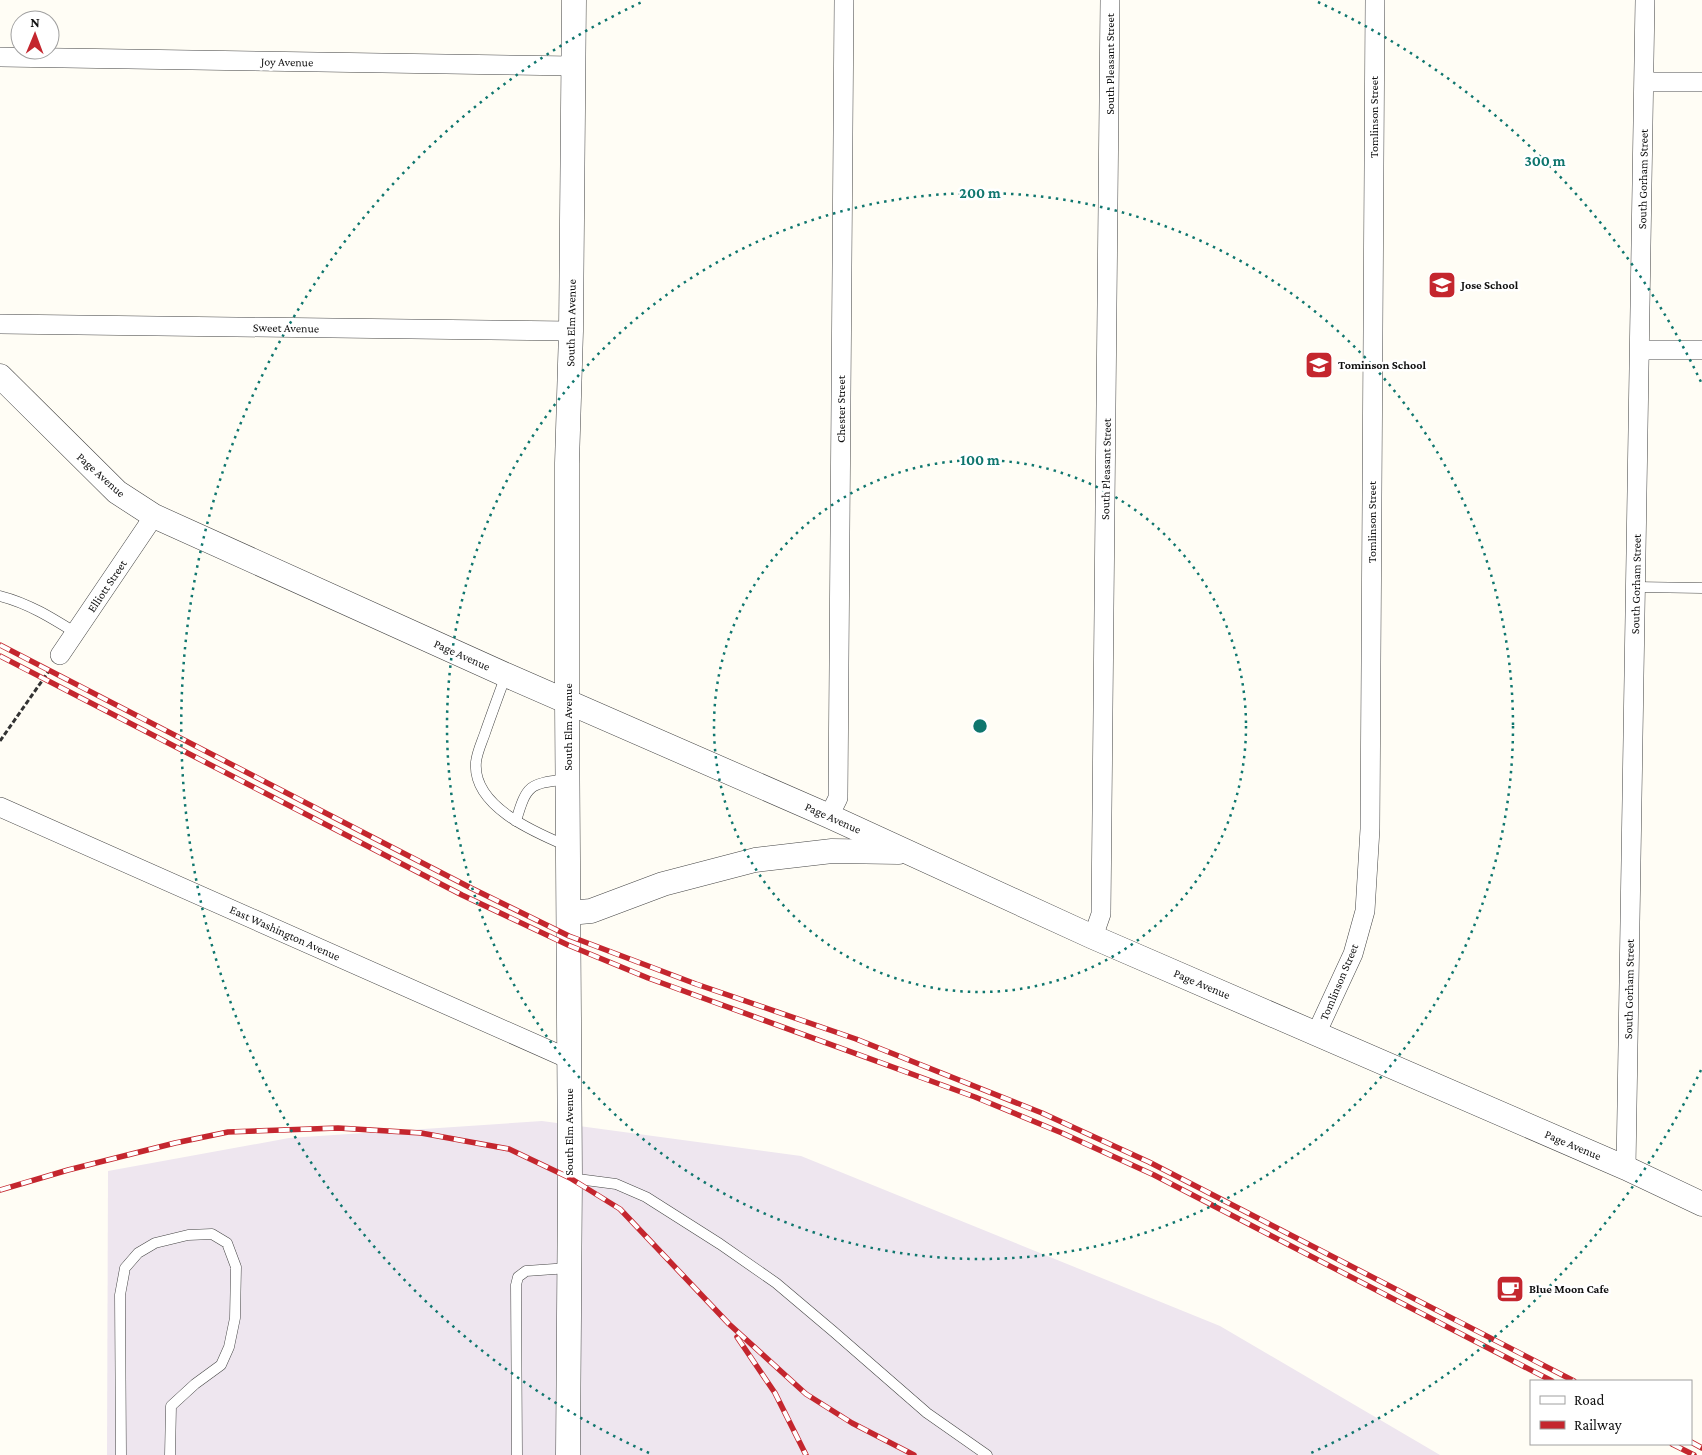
<svg xmlns="http://www.w3.org/2000/svg" width="1702" height="1455" font-family="'Crimson Pro',serif">
  <style>
    .industrial { fill: #eee6ef }
    .lines { fill: none; stroke-linecap: round; stroke-linejoin: round }
    .service-casing { stroke: #444; stroke-width: 11 }
    .minor-casing { stroke: #444; stroke-width: 20 }
    .tertiary-casing { stroke: #444; stroke-width: 25 }
    .path { stroke: #333; stroke-width: 3; stroke-dasharray: 5 2.5; stroke-linecap: butt }
    .service { stroke: #fff; stroke-width: 10 }
    .minor { stroke: #fff; stroke-width: 19 }
    .tertiary { stroke: #fff; stroke-width: 24 }
    .rail-casing { stroke: #c4262e; stroke-width: 5.5 }
    .rail { stroke: #fff; stroke-width: 4; stroke-dasharray: 11; stroke-linecap: butt }
    .ring { fill: none; stroke: #0f766e; stroke-width: 2.5; stroke-dasharray: 2.5 5 }
    .labels { text-anchor: middle; stroke-width: 5; stroke-linejoin: round; paint-order: stroke }
    .street-label { font-size: 12px; fill: #111; stroke: #fff }
    .poi-label { font-size: 12px; font-weight: bold; fill: #111; stroke: #fff; text-anchor: start }
    .centre { fill: #0f766e; stroke: #fff; stroke-width: 2.5 }
    .ring-label { font-size: 15px; text-anchor: middle; font-weight: bold; fill: #0f766e; stroke: #fff; stroke-width: 5; stroke-linejoin: round; paint-order: stroke }
  </style>
  <rect width="100%" height="100%" fill="#fffdf5"/>
  <path class="industrial" d="M542 1121 801 1156 1220 1326 1440 1455H107L108 1171 289 1138Z"/>
  <g class="lines">
    <defs>
      <g id="service">
        <path d="M1636 587 1702 588"/>
        <path d="M0 596C28 603 52 618 76 633"/>
        <path d="M506 675C499 694 492 713 485 733 482 742 477 752 476 762 472 806 534 832 567 846"/>
        <path d="M516 821C527 783 530 784 568 779"/>
        <path d="M570 1178 616 1184 646 1197 720 1244 776 1283 834 1332 927 1413 987 1455"/>
        <path d="M121 1455 120 1295 125 1268 138 1253 155 1243 188 1235 212 1234 227 1243 236 1267 235 1318 229 1347 221 1365 195 1384 171 1406 170 1455"/>
        <path d="M517 1455 516 1285 518 1277 526 1271 569 1268"/>
      </g>
      <g id="minor">
        <path d="M0 57 574 66"/>
        <path d="M1645 82H1702"/>
        <path d="M0 324 571 331"/>
        <path d="M1640 350H1702"/>
        <path d="M60 655 154 516"/>
        <path d="M0 807 569 1059"/>
        <path d="M829 816 838 798 844 0"/>
        <path d="M1093 937 1101 914 1110 0"/>
        <path d="M1316 1034 1353 954 1365 911 1370 829 1375 0"/>
        <path d="M1626 1168 1645 0"/>
      </g>
      <g id="tertiary">
        <path d="M0 376 117 492 154 516 506 675 829 816 1093 937 1626 1168 1702 1204"/>
        <path d="M569 913 591 911 663 884 755 860 832 851 899 852"/>
        <path d="M568 1455 570 1178 567 700V463L571 331 574 0"/>
      </g>
    </defs>
    <use href="#service" class="service-casing"/>
    <use href="#minor" class="minor-casing"/>
    <use href="#tertiary" class="tertiary-casing"/>
    <path class="path" d="M0 741 51 668"/>
    <use href="#service" class="service"/>
    <use href="#minor" class="minor"/>
    <use href="#tertiary" class="tertiary"/>
    <defs>
      <g id="rail">
        <path d="M0 645 471 888 569 936 696 984 856 1039 1042 1113 1149 1162 1574 1381"/>
        <path d="M0 656 462 895 568 945 648 978 975 1097 1062 1133 1154 1175 1552 1381"/>
        <path d="M0 1190 68 1170 175 1143 228 1132 338 1128 421 1133 509 1149 570 1178 620 1209 729 1324 806 1394 852 1423 914 1455"/>
        <path d="M737 1337 775 1393 806 1455"/>
        <path d="M1691 1442 1702 1448"/>
        <path d="M1672 1444 1694 1455"/>
      </g>
    </defs>
    <use href="#rail" class="rail-casing"/>
    <use href="#rail" class="rail"/>
  </g>
  <g class="ring">
    <circle cx="980" cy="726" r="266"/>
    <circle cx="980" cy="726" r="533"/>
    <path d="M1701 1070A799 799 0 0 1 1311 1453M649 1453A799 799 0 0 1 642 2M1318 2A799 799 0 0 1 1701 382"/>
  </g>
  <defs>
    <symbol id="school-square" viewBox="-11 -11 22 22"><rect x="-9" y="-9" width="18" height="18" rx="4" fill="#c4262e" stroke="#fff"/><path d="M0-5L7-2L0 1L-7-2ZM-4 1L0 2.5L4 1V4Q0 6-4 4Z" fill="#fff"/></symbol>
    <symbol id="cafe-square" viewBox="-11 -11 22 22"><rect x="-9" y="-9" width="18" height="18" rx="4" fill="#c4262e" stroke="#fff"/><path d="M-5.5-4.5H6V0H3Q3 3.5 0 3.5H-2.5Q-5.5 3.5-5.5 0ZM3-3.2v2h1.7v-2ZM-6 4.5H4V6H-6Z" fill="#fff"/></symbol>
  </defs>
  <g fill-rule="evenodd">
    <use href="#school-square" x="1426" y="269" width="32" height="32"/>
    <use href="#school-square" x="1303" y="349" width="32" height="32"/>
    <use href="#cafe-square" x="1494" y="1273" width="32" height="32"/>
  </g>
  <g class="labels">
    <g class="street-label">
      <text transform="translate(287 62) rotate(1)" y="4">Joy Avenue</text>
      <text transform="translate(1110 64) rotate(-90)" y="4">South Pleasant Street</text>
      <text transform="translate(1374 117) rotate(-90)" y="4">Tomlinson Street</text>
      <text transform="translate(1643 179) rotate(-89)" y="4">South Gorham Street</text>
      <text transform="translate(571 323) rotate(-89)" y="4">South Elm Avenue</text>
      <text transform="translate(286 328) rotate(1)" y="4">Sweet Avenue</text>
      <text transform="translate(841 409) rotate(-90)" y="4">Chester Street</text>
      <text transform="translate(1106 469) rotate(-89)" y="4">South Pleasant Street</text>
      <text transform="translate(101 475) rotate(42)" y="4">Page Avenue</text>
      <text transform="translate(1372 522) rotate(-90)" y="4">Tomlinson Street</text>
      <text transform="translate(1636 584) rotate(-89)" y="4">South Gorham Street</text>
      <text transform="translate(107 586) rotate(-56)" y="4">Elliott Street</text>
      <text transform="translate(462 655) rotate(24)" y="4">Page Avenue</text>
      <text transform="translate(568 727) rotate(-90)" y="4">South Elm Avenue</text>
      <text transform="translate(833 818) rotate(24)" y="4">Page Avenue</text>
      <text transform="translate(285 933) rotate(24)" y="4">East Washington Avenue</text>
      <text transform="translate(1339 982) rotate(-67)" y="4">Tomlinson Street</text>
      <text transform="translate(1202 984) rotate(23)" y="4">Page Avenue</text>
      <text transform="translate(1629 989) rotate(-89)" y="4">South Gorham Street</text>
      <text transform="translate(569 1132) rotate(-90)" y="4">South Elm Avenue</text>
      <text transform="translate(1573 1145) rotate(23)" y="4">Page Avenue</text>
    </g>
    <g class="poi-label">
      <text x="1461" y="289">Jose School</text>
      <text x="1338" y="369">Tominson School</text>
      <text x="1529" y="1293">Blue Moon Cafe</text>
    </g>
  </g>
  <circle cx="980" cy="726" r="8" class="centre"/>
  <g class="ring-label">
    <text x="1545" y="166">300 m</text>
    <text x="980" y="198">200 m</text>
    <text x="980" y="465">100 m</text>
  </g>
  <rect x="1530" y="1380" width="162" height="65" fill="#ffffff" stroke="#a0a0a0"/>
  <rect x="1540" y="1396" width="25" height="8" fill="#ffffff" stroke="#a0a0a0"/>
  <text x="1574" y="1405" font-size="15" fill="#111111">Road</text>
  <rect x="1540" y="1421" width="25" height="8" fill="#c4262e" stroke="#a0a0a0"/>
  <text x="1574" y="1430" font-size="15" fill="#111111">Railway</text>
  <g transform="translate(35 35) rotate(1)"><circle r="24" fill="#ffffff" stroke="#a0a0a0"/>
  <path d="M0-4L9 19L0 12L-9 19Z" fill="#c4262e"/>
  <text y="-8" font-size="14" font-weight="bold" text-anchor="middle" fill="#111111">N</text>
  </g>
</svg>
